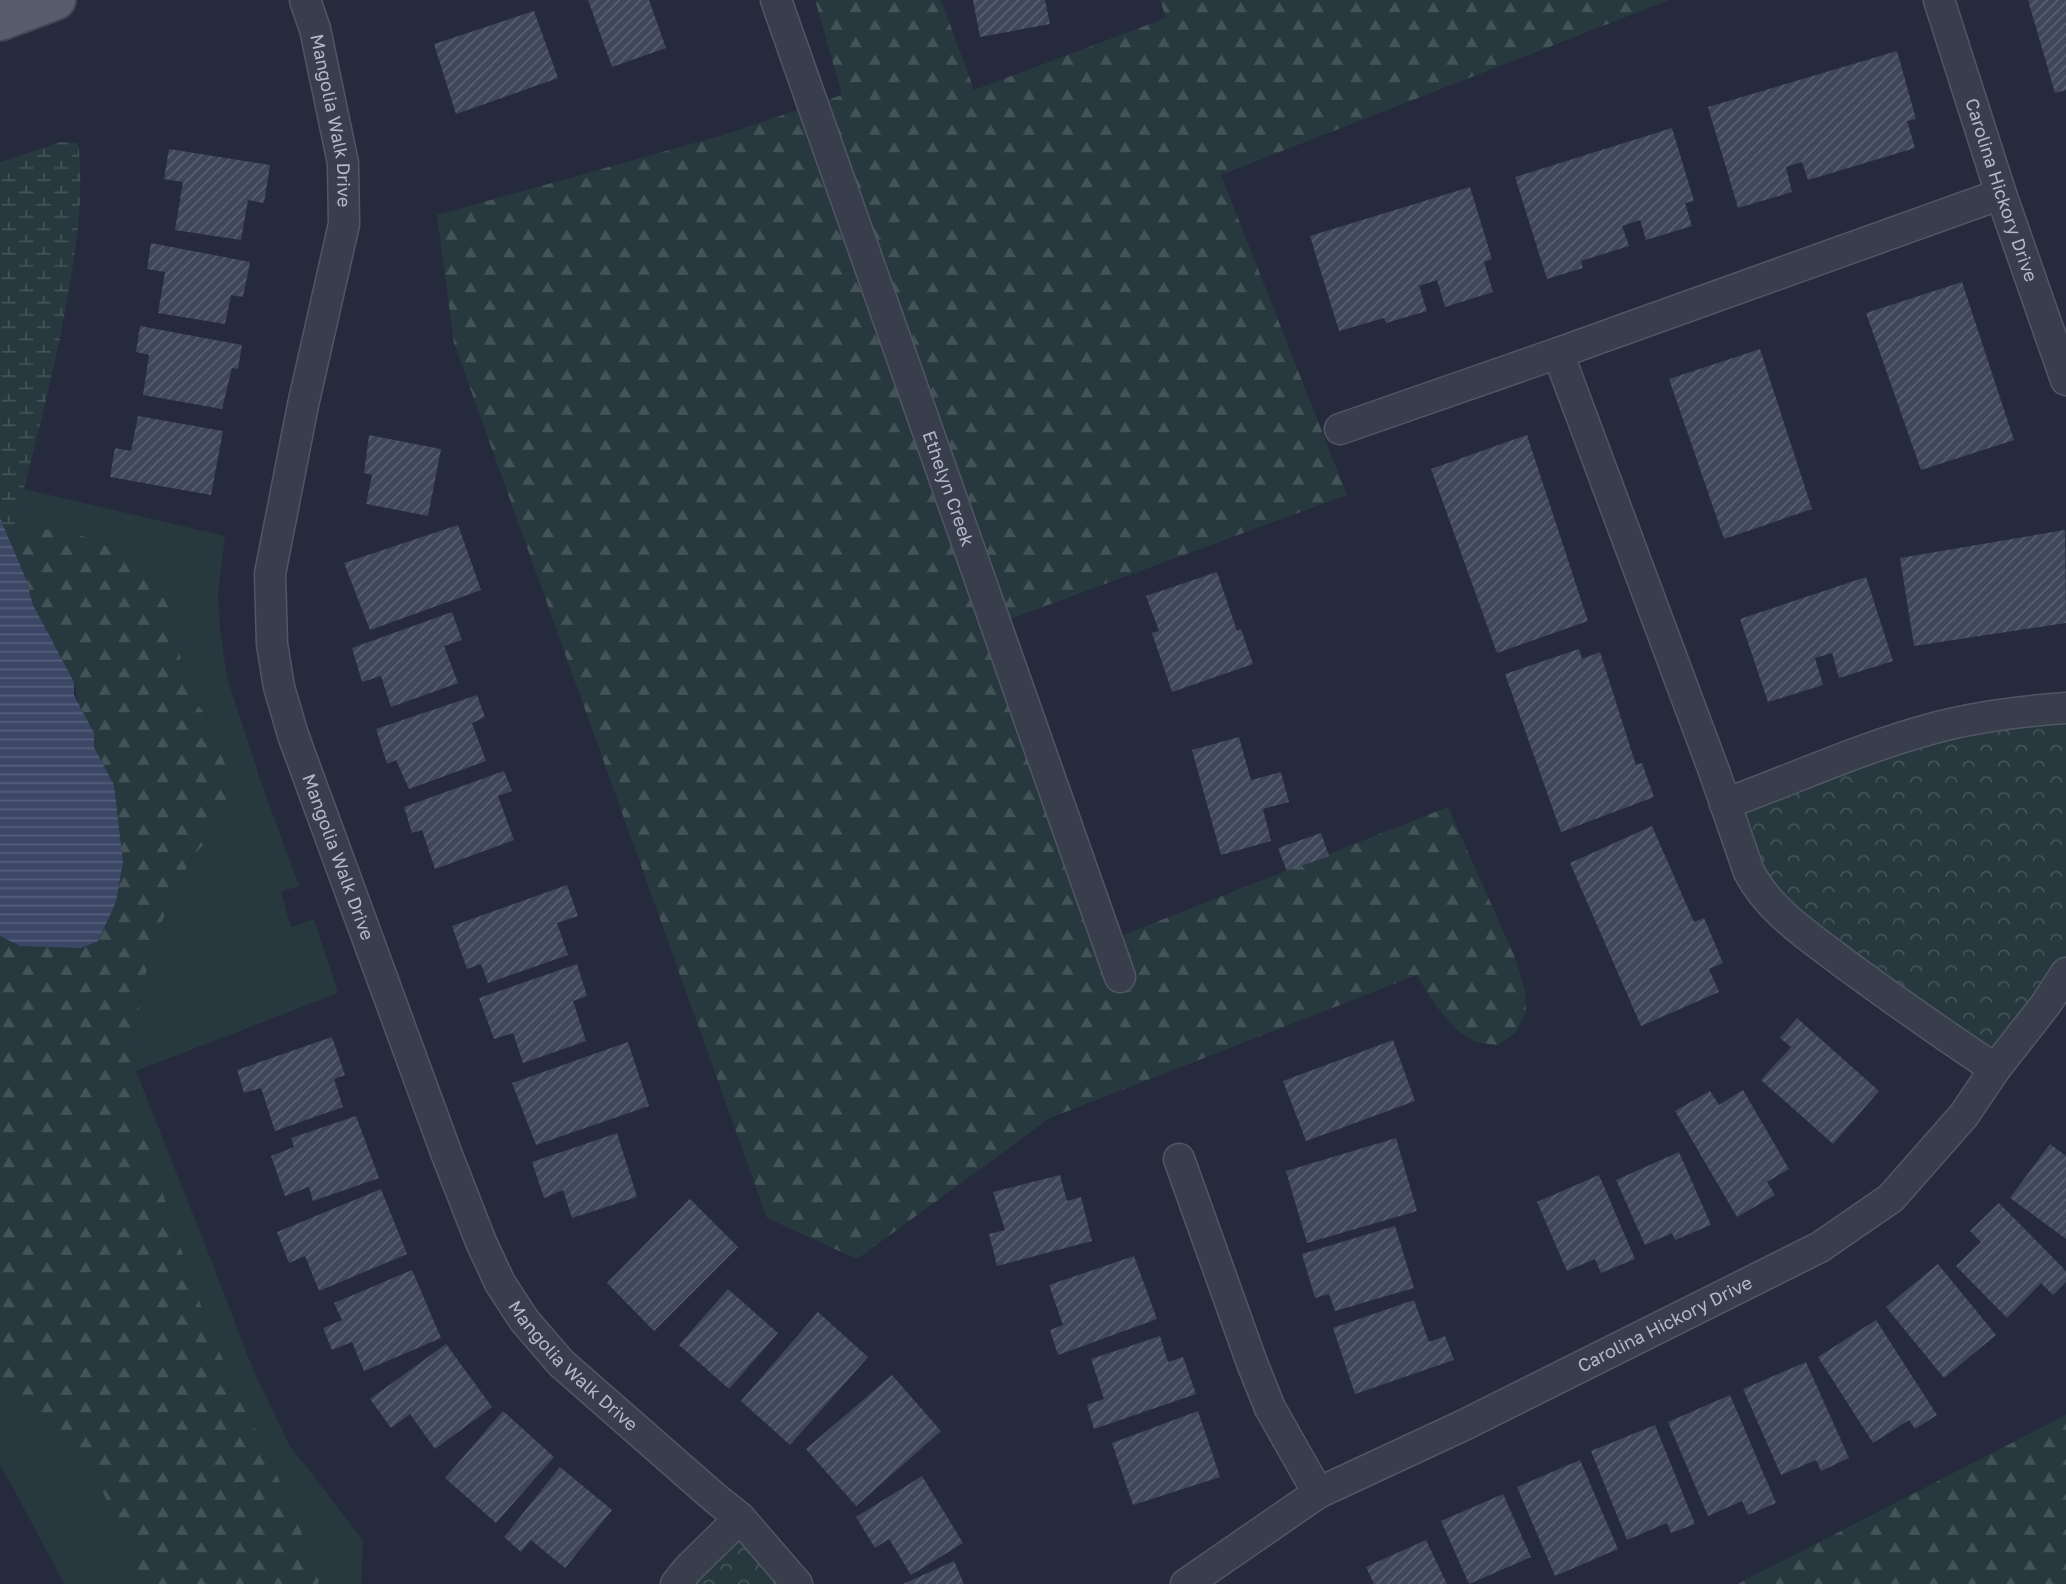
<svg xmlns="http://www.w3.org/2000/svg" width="2066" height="1584" font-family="'Golos Text',sans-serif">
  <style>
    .grass { fill: #27383e }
    .forest { fill: url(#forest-firs) }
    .wetland { fill: url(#wetland-marsh) }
    .park { fill: url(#park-crowns) }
    .water { fill: url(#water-rules) }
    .building { fill: url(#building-hatch) }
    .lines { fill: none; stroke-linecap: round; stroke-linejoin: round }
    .street-casing { stroke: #515665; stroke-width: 33 }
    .primary-casing { stroke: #424756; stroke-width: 42 }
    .street { stroke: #393e4d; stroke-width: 30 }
    .primary { stroke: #575d6d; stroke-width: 38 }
    .labels { text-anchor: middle; stroke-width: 7; stroke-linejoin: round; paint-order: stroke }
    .street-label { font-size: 18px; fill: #b5b9c8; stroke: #1e2332 }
  </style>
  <defs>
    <pattern id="forest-firs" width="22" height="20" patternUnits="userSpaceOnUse" patternTransform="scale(1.75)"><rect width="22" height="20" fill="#27383e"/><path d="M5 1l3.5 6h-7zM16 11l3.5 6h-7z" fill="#445358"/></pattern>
    <pattern id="wetland-marsh" width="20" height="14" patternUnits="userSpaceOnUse" patternTransform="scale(1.75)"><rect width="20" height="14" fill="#27383e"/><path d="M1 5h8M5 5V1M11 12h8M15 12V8" fill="none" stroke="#445358"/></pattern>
    <pattern id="park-crowns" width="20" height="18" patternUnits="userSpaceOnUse" patternTransform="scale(1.75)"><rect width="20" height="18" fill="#27383e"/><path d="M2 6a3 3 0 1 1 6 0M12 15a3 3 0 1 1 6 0" fill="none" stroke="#445358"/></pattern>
    <pattern id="water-rules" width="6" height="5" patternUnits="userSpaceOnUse" patternTransform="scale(1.75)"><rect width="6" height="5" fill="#3c4665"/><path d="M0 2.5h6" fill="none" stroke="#565f7a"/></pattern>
    <pattern id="building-hatch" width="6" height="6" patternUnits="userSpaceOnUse" patternTransform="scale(1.75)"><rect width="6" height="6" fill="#3f465a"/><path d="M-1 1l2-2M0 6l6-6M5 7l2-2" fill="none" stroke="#585f70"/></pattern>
  </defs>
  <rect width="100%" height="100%" fill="#252b3d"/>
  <g class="grass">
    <path d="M24 489 225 536 218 594 220 628 227 677 261 782 299 886 281 892 291 927 314 919 338 993 136 1071 210 1257 254 1372 290 1446 363 1540 361 1584H318L319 1580 293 1510 211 1334 173 1226 138 1112 134 1035 152 943 190 860 215 831 213 723 189 695 181 676 179 630 164 598 132 561 23 531 10 543Z"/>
    <path d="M0 1389 44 1434 88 1463 129 1543 143 1584H65L63 1581 0 1464Z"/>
  </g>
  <g class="forest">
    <path d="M815 0H941L974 90 1166 18 1160 0H1669L1221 175 1347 495 996 624 1108 941 1448 807 1516 960 1525 990 1526 1013 1515 1033 1498 1045C1492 1044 1486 1044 1481 1043 1454 1037 1429 997 1417 975L1050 1118 857 1259 767 1218 454 343 437 215 723 135 842 95Z"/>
    <path d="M40 529 71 532 99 542 132 561 164 598 179 630 181 676 189 695 213 723 225 765 228 797 215 831 190 860 152 943 134 1035 138 1112 173 1226 211 1334 293 1510 319 1580 318 1584H143L129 1543 88 1464 44 1434 0 1389V936L20 946 114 785 94 747V733L79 704 74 682 33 605 26 579 10 543 23 531Z"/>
    <path d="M2066 1415V1584H1738Z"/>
  </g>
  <path class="wetland" d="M61 142 78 143C84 189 78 237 70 282 56 370 32 456 10 543L0 518V162Z"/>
  <g class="park">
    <path d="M2066 708V973L1995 1069 1794 925 1725 804 1805 774Z"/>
    <path d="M740 1518 797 1584H676Z"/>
  </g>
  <path class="water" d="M0 518 26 579 33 605 74 682V695L94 733V747L114 785 123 862 116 902 98 941 81 948 20 946 0 936Z"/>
  <g class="building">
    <path d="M588 0H649L666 48 612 67Z"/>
    <path d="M973 0H1045L1050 24 980 37Z"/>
    <path d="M2028 0H2066V90L2055 93Z"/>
    <path d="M534 11 558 78 456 114 434 44Z"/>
    <path d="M1897 51 1916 119 1907 121 1915 148 1808 180 1802 162 1786 167 1792 192 1738 208 1708 107Z"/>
    <path d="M1672 128 1694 201 1685 203 1692 226 1646 240 1640 220 1622 226 1629 246 1581 261 1583 268 1547 279 1515 177Z"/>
    <path d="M169 149 270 165 264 203 248 200 241 240 175 230 183 182 164 179Z"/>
    <path d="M1470 187 1492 259 1484 262 1493 292 1445 307 1437 280 1419 286 1427 311 1386 323 1384 318 1339 331 1310 236Z"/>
    <path d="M151 243 250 262 243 297 231 295 225 324 158 313 165 272 147 269Z"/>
    <path d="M1962 282 2014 440 1921 470 1866 313Z"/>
    <path d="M140 326 242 345 238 369 232 368 222 409 143 395 149 355 136 352Z"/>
    <path d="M1760 349 1812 509 1724 539 1669 379Z"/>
    <path d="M138 416 223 431 211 495 110 477 115 448 131 451Z"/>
    <path d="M369 435 441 449 428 516 366 504 372 475 364 473Z"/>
    <path d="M1527 435 1588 621 1497 653 1431 469Z"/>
    <path d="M458 525 481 590 370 630 344 563Z"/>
    <path d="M2065 530 2066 623 1914 646 1900 558Z"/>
    <path d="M1217 572 1237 631 1241 629 1253 664 1172 692 1152 633 1159 631 1146 596Z"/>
    <path d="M1866 577 1893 661 1839 678 1832 653 1815 658 1823 685 1768 702 1740 619Z"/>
    <path d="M452 612 462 640 444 646 458 683 391 707 381 676 362 682 352 648Z"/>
    <path d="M1579 649 1582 659 1600 652 1636 765 1642 763 1654 797 1561 832 1505 674Z"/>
    <path d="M477 695 485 717 472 723 486 761 409 789 396 760 387 764 376 729Z"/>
    <path d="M1239 737 1251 780 1281 772 1289 802 1263 809 1271 841 1221 855 1192 750Z"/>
    <path d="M504 771 512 791 498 796 514 840 435 869 422 830 412 833 404 807Z"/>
    <path d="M1652 826 1694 922 1704 918 1723 963 1709 969 1719 992 1641 1026 1570 863Z"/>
    <path d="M1321 833 1329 856 1287 871 1278 848Z"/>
    <path d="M567 885 578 916 557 923 568 955 488 983 481 964 467 969 452 926Z"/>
    <path d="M577 964 587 996 573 1001 586 1041 523 1063 513 1033 494 1039 479 998Z"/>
    <path d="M1797 1018 1879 1091 1833 1144 1761 1080 1791 1047 1780 1038Z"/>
    <path d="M332 1037 345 1075 334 1079 343 1107 275 1131 261 1088 244 1093 237 1070Z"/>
    <path d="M1393 1040 1415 1101 1306 1141 1283 1081Z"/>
    <path d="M628 1042 649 1106 536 1145 512 1083Z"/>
    <path d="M1743 1090 1789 1169 1767 1182 1775 1195 1737 1217 1675 1111 1710 1091 1719 1105Z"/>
    <path d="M356 1116 379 1178 313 1201 309 1187 285 1196 271 1156 294 1147 291 1138Z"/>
    <path d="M617 1133 637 1197 572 1218 563 1190 544 1198 532 1162Z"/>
    <path d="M1396 1138 1417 1211 1307 1243 1286 1171Z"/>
    <path d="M2050 1144 2066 1156V1239L2010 1198Z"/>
    <path d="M1679 1152 1711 1225 1675 1240 1672 1233 1645 1245 1616 1180Z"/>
    <path d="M1060 1175 1067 1201 1081 1197 1092 1241 997 1266 989 1234 1005 1230 993 1192Z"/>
    <path d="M1599 1175 1635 1259 1601 1273 1595 1259 1567 1271 1537 1202Z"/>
    <path d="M381 1189 407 1254 319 1291 305 1256 289 1263 277 1232Z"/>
    <path d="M690 1199 738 1247 654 1331 607 1283Z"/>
    <path d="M1999 1203 2066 1271V1282L2053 1295 2041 1283 2007 1318 1956 1266 1981 1242 1970 1231Z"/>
    <path d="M1395 1226 1414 1288 1335 1311 1329 1294 1315 1298 1302 1254Z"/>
    <path d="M1134 1256 1157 1319 1058 1355 1050 1330 1063 1325 1049 1285Z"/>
    <path d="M1938 1264 1996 1335 1944 1378 1886 1307Z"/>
    <path d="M412 1270 441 1338 364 1371 352 1342 332 1350 323 1328 342 1320 334 1303Z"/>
    <path d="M728 1289 778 1333 729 1389 679 1345Z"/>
    <path d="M1414 1300 1429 1342 1445 1336 1454 1360 1355 1394 1333 1328Z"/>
    <path d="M818 1312 868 1357 790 1445 741 1401Z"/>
    <path d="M1876 1320 1937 1415 1915 1429 1909 1420 1873 1443 1818 1357Z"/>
    <path d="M1160 1336 1168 1362 1183 1357 1196 1394 1094 1429 1087 1405 1104 1399 1091 1359Z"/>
    <path d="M446 1344 492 1407 435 1449 410 1414 391 1428 370 1399Z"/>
    <path d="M1806 1362 1849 1458 1821 1471 1816 1460 1781 1475 1743 1389Z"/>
    <path d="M892 1375 941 1431 856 1506 806 1449Z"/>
    <path d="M1730 1395 1776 1503 1748 1515 1742 1501 1708 1516 1668 1422Z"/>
    <path d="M503 1411 554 1457 496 1523 445 1478Z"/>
    <path d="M1198 1411 1220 1477 1133 1505 1112 1443Z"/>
    <path d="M1655 1425 1695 1524 1671 1533 1667 1523 1627 1540 1591 1451Z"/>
    <path d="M1580 1460 1618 1549 1555 1576 1517 1487Z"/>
    <path d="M560 1467 612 1510 565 1568 531 1540 521 1552 504 1537Z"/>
    <path d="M922 1476 963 1543 911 1575 889 1539 875 1548 856 1517Z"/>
    <path d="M1503 1494 1531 1557 1469 1584 1441 1521Z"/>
    <path d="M1426 1540 1447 1584H1374L1366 1567Z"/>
    <path d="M954 1561 964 1584H903Z"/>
  </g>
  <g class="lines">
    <defs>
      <g id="street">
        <path id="s1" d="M305 0 315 29 343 163 344 224 303 405 270 574 272 644 279 687 293 735 447 1155 481 1242 500 1283 524 1320 561 1363 715 1498 740 1518 797 1584"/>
        <path id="s2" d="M776 0 1120 977"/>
        <path id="s3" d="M1939 0 2001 194 2066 380"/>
        <path d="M1340 429 1558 353"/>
        <path d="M1725 804C1796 778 1865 746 1938 727 1980 716 2023 711 2066 708"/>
        <path d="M1995 1069C1944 1035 1894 1000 1845 964 1810 937 1770 912 1749 872L1714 771 1558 353 2001 194"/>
        <path d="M1179 1159 1252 1363 1270 1408 1318 1493"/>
        <path d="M676 1584 689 1568 740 1518"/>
        <path id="s4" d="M1186 1584 1318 1493 1464 1425 1820 1247 1891 1198 1964 1115 1995 1069 2046 1004 2066 973"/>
      </g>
      <path id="primary" d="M0 21 56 0"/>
    </defs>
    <use href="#street" class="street-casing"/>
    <use href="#primary" class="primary-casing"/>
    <use href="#street" class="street"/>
    <use href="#primary" class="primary"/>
  </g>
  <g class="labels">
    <g class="street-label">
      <text dy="6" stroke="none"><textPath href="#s1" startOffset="124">Mangolia Walk Drive</textPath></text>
      <text dy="6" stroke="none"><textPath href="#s3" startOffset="200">Carolina Hickory Drive</textPath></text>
      <text dy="6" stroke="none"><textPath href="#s2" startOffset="518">Ethelyn Creek</textPath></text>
      <text dy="6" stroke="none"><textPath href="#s1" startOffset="880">Mangolia Walk Drive</textPath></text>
      <text dy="6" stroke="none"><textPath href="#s4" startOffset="546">Carolina Hickory Drive</textPath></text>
      <text dy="6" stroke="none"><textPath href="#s1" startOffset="1447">Mangolia Walk Drive</textPath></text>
    </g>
  </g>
</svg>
